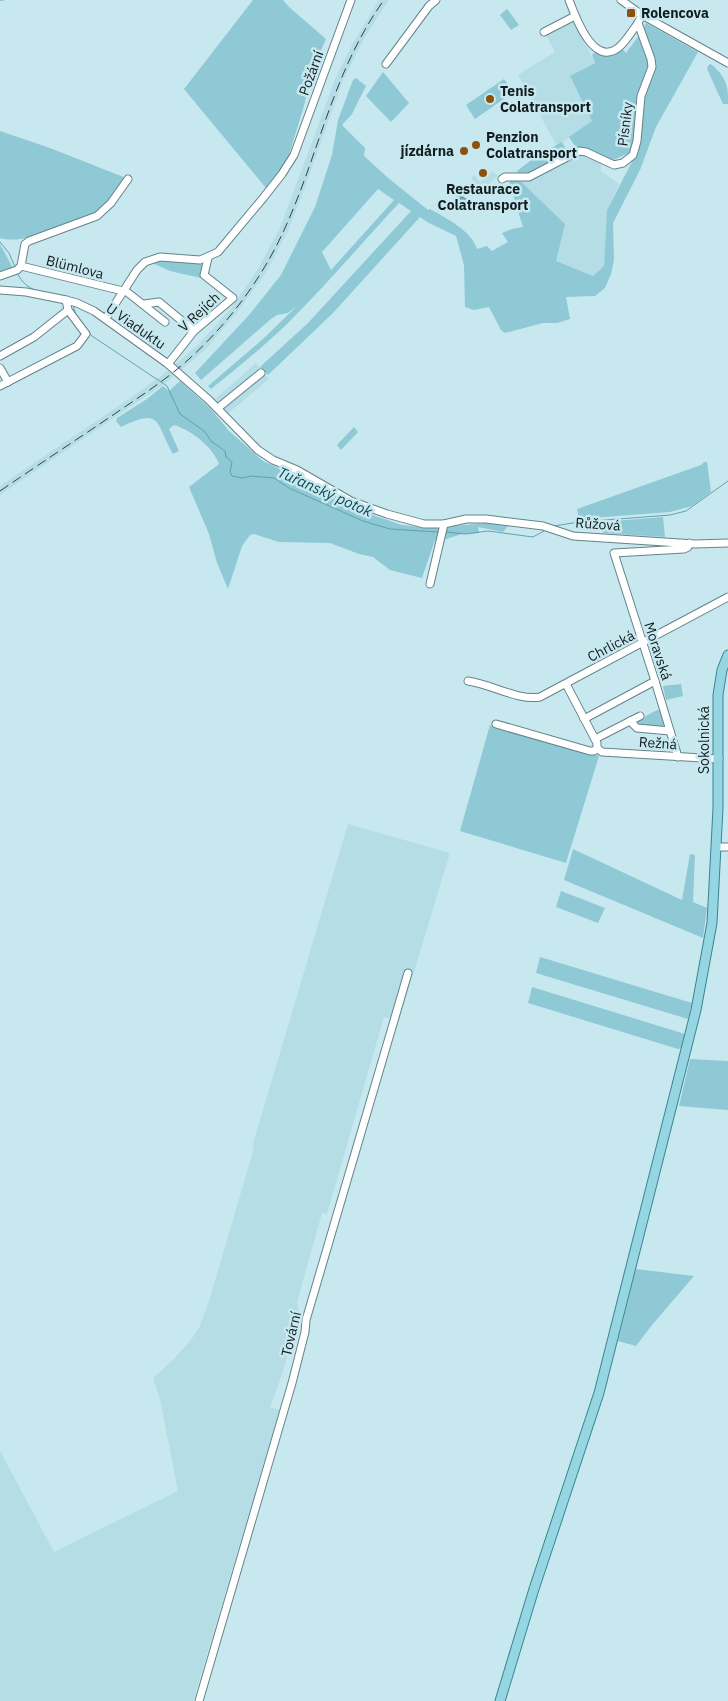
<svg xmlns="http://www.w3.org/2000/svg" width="728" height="1701" font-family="'IBM Plex Sans',sans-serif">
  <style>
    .built { fill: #b5dde6 }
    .green { fill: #8ec9d5; fill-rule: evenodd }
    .water { fill: #61a1ae }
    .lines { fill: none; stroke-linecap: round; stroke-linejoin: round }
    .stream { stroke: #61a1ae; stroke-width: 1 }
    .minor-casing { stroke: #658389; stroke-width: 9 }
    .major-casing { stroke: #3a8492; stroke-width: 11 }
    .minor { stroke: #fff; stroke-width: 7 }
    .major { stroke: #96d6e3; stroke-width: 9 }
    .rail { stroke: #314144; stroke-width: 1; stroke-dasharray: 10 5; stroke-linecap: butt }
    .poi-dot { fill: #8c510d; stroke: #c8e8ef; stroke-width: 2 }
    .labels { text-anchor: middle; stroke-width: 5; stroke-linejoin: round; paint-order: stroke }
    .poi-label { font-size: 14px; font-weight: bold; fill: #111d1f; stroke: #c8e8ef; text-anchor: start }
    .street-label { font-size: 14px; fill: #111d1f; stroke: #c8e8ef }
    .water-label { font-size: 15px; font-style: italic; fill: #0d4852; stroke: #c8e8ef }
  </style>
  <rect width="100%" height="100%" fill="#c8e8ef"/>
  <g class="built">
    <path d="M379 0H389L366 35 343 80 305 187 288 231 265 274 238 311 205 350 167 382 0 495V486L129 399 169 370 199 344 232 307 258 269 280 228 336 77 351 47Z"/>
    <path d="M574 21 595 63 570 76 593 121 557 146 518 75 555 52 546 35Z"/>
    <path d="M579 154 601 163V171L619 184 607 210 604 266 593 276 556 261 518 179Z"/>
    <path d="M493 171 498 176 479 193H474V189L476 185 471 178 474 175 480 182Z"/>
    <path d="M256 363 269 379 226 415 214 400Z"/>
    <path d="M348 824 450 853 399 1021 384 1017 327 1214 322 1213 297 1302 299 1314 283 1371 270 1408 280 1409 193 1701H0V1451L54 1552 178 1491 160 1399 153 1378 172 1361 191 1340 199 1328 209 1301 254 1148 252 1147Z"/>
  </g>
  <g class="green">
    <path d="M253 0H283L289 7 326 39 314 66 304 106 287 161 281 170 266 188 184 89Z"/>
    <path d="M507 9 519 25 511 30 500 15Z"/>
    <path d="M646 23 698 52 656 127 640 170 613 223 614 260 611 274 605 288 595 296 566 297 570 319 557 323H543L505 333 501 330 489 307 474 310 465 307 464 265 456 236 429 223 420 217 333 313 268 375 260 367 308 323 411 211 399 203C362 243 326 285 287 324 263 347 237 368 211 389L208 386 263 339 298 305 288 313 277 315 271 319 201 380 195 373 249 315 281 275 315 207 332 155 338 120 353 80 356 78 366 86 352 114 342 125 365 148 364 156 387 177 428 210 430 209C447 219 471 230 477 249L487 246 492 251 508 242 502 233 512 229 523 227 509 182 518 179 565 224 556 261 593 276 604 266 607 210 635 156 644 95 654 68 643 28ZM378 189 394 200 331 270 322 252Z"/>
    <path d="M640 34 649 65 638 96 636 135 631 152 611 161 577 149 569 137 592 121 570 76 595 63 592 55 595 52 610 54 621 47 626 53Z"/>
    <path d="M710 64C715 66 716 69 720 73 728 84 728 90 728 104H723L707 69 708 66Z"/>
    <path d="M383 72 409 103 391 122 366 96Z"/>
    <path d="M504 79 514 92 475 119 466 105Z"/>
    <path d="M0 131 50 148 126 178 105 207 96 212C71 222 26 246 0 238Z"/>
    <path d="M562 142 569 154 536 172 519 176 517 171 538 155Z"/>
    <path d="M0 244 13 268 0 274Z"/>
    <path d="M162 260 205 264 201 278 170 271 150 262Z"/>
    <path d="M180 381 210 408 229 431 263 461 293 475 349 507 402 525 433 528 486 523 508 526 503 532 478 527 479 533 462 534 443 540H435L422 578 390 570 373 557 359 554 330 543 279 542 254 534 250 535 242 546 228 589 217 563 209 534 189 487 219 464C213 447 191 430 174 425L169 429 179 451 173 454C155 422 162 407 121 427L116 421 117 418 147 399 163 386 169 391Z"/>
    <path d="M354 427 358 432 341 450 337 445Z"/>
    <path d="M704 462H707L711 492 692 506 670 512 579 519 577 509 701 465Z"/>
    <path d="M663 517 665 537 603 533 602 522Z"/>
    <path d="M681 684 683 696 666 700 663 686Z"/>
    <path d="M657 710H660L664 724 662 728 639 726 635 722Z"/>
    <path d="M490 725 599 756 566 863 460 831Z"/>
    <path d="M573 849 682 900 690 854 695 855 693 902 707 908 703 938 564 880Z"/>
    <path d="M561 891 605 908 598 923 556 907Z"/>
    <path d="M540 957 692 1003 688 1019 536 973Z"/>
    <path d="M532 987 685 1034 681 1048 678 1049 528 1003Z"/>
    <path d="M690 1059 728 1061V1110L679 1106Z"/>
    <path d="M636 1269 694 1276 652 1325 636 1346 618 1341Z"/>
  </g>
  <circle class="water" cx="460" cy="204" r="8"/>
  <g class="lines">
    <g class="stream">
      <path d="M0 0H3"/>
      <path d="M0 242 9 253 15 267"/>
      <path d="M17 273C27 293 43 292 63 296"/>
      <path d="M73 305 76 315"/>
      <path d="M89 333 92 336 167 386 180 414 204 431 211 441 225 451 226 457 232 462 230 472 232 476 242 478 251 476 274 478 289 488 363 521 390 529 438 532"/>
      <path d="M554 526 579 522 670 515 686 511 728 481"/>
      <path d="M445 532 466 534 488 531 533 537 546 530"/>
    </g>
    <defs>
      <g id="minor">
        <path d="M569 0C575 16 593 67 618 48 626 42 632 31 638 23"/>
        <path d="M621 0 642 15 728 63"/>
        <path d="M544 32 575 16"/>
        <path d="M386 64 429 6 436 0"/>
        <path d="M502 179 505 177H529L579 151 586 152 614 165 623 163 633 155 637 141 641 96 652 67 651 59 638 23 642 15"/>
        <path d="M21 266 127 292 165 322"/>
        <path d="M0 276 17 270 21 266 25 244 29 241 97 216 111 203 128 179"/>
        <path d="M0 290 26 292 66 300 77 303 94 311 168 364 209 400 258 450 273 460 297 470 351 501 387 514 424 524H444L466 519H486L543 526 573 536 695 544 728 543"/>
        <path d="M144 304 159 302 194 331"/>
        <path d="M106 318 137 270 145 262 160 257 200 260 218 252 264 197 282 174 294 155 351 0"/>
        <path d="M0 356 34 337 68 310"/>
        <path d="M168 364 194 331 233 298 204 275 208 258"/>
        <path d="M0 368 8 382"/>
        <path d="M0 386 77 346 86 334 68 310 66 300"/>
        <path d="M218 408 261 373"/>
        <path d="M430 584 444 524"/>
        <path d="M468 681C491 684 518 701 540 697L728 597"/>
        <path d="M566 684 597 743V748L602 752 719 759"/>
        <path d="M584 719 655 681"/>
        <path d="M630 721 637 728 670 731"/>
        <path d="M496 724 590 751H594L597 748"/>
        <path d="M595 739 640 716"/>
        <path d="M678 757 655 681 614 553 684 549 688 547 689 543"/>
        <path d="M716 847H728"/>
        <path d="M199 1701 292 1383 305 1332 306 1320 408 973"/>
      </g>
      <path id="major" d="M500 1701 534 1589 599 1393 696 1010 712 923 718 808V695L722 670 728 655"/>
    </defs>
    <use href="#minor" class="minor-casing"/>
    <use href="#major" class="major-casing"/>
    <use href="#minor" class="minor"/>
    <use href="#major" class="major"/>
    <path class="rail" d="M0 491C38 465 76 440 113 415 139 397 166 380 189 359 229 323 263 277 285 228 320 151 333 71 384 0"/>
  </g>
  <g class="poi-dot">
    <rect x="626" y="8" width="10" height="10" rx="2.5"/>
    <circle cx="490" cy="99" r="5"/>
    <circle cx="476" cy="145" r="5"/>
    <circle cx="464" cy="151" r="5"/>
    <circle cx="483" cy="173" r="5"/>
  </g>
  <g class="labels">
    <g class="poi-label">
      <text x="641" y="18">Rolencova</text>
      <text x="500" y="96">Tenis<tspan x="500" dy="16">Colatransport</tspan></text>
      <text x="486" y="142">Penzion<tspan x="486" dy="16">Colatransport</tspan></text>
      <text x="454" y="156" text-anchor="end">jízdárna</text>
      <text x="483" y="194" text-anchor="middle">Restaurace<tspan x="483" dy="16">Colatransport</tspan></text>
    </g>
    <g class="street-label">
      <text transform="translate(311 73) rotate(-70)" y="5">Požární</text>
      <text transform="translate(625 124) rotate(-83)" y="5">Písníky</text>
      <text transform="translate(75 267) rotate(14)" y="5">Blümlova</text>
      <text transform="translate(199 312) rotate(-43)" y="5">V Rejích</text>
      <text transform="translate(136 326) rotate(35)" y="5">U Viaduktu</text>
      <text transform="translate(598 524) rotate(4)" y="5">Růžová</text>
      <text transform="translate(611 646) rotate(-28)" y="5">Chrlická</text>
      <text transform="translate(658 651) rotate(72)" y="5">Moravská</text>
      <text transform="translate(704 740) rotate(-90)" y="5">Sokolnická</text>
      <text transform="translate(658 743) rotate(4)" y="5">Režná</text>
      <text transform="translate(291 1334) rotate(-77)" y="5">Tovární</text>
    </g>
    <g class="water-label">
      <text transform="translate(325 492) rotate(24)" y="5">Tuřanský potok</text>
    </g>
  </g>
</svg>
